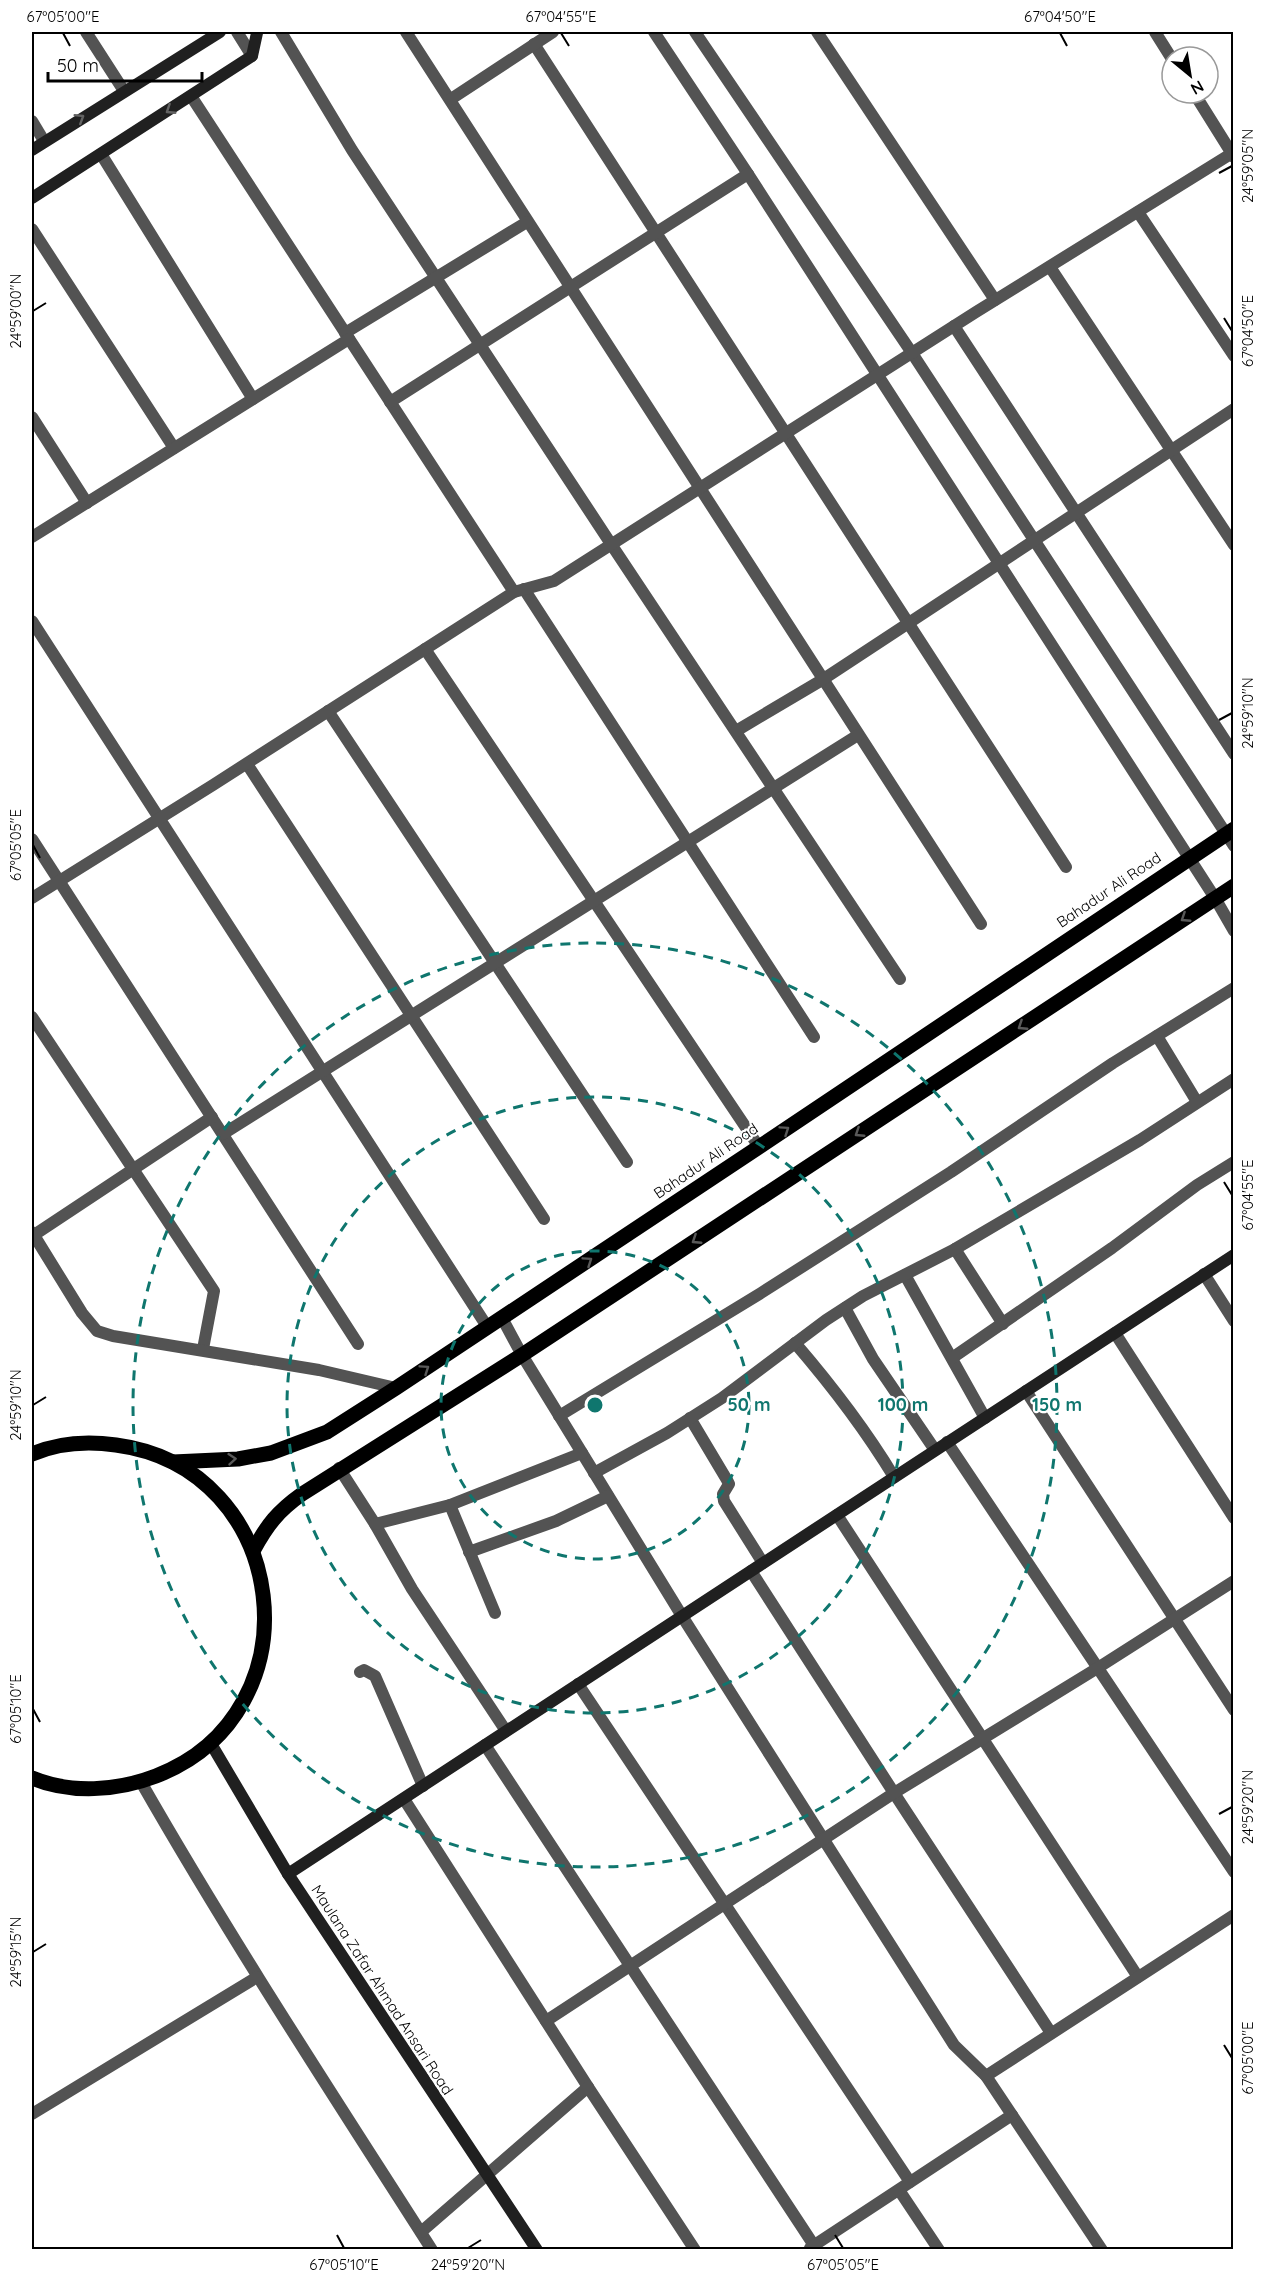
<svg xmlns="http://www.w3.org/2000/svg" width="1265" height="2281" font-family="Quicksand,sans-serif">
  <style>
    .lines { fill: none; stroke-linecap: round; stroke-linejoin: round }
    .street { stroke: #535353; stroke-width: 12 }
    .secondary { stroke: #202020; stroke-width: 12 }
    .primary { stroke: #000; stroke-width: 15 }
    .oneway { stroke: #636363 }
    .oneway2 { stroke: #595959 }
    .ticks { fill: none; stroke: #000; stroke-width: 2 }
    .ring { fill: none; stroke: #0f766e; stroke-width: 3; stroke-dasharray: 10 8 }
    .labels { text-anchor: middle; stroke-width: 4.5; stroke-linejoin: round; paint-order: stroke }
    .street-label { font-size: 15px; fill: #000; stroke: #fff }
    .centre { fill: #0f766e; stroke: #fff; stroke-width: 3 }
    .ring-label { font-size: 18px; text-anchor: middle; font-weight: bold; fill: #0f766e; stroke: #fff; stroke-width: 4.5; stroke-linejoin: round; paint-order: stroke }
    .neatline { fill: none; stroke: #000; stroke-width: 2 }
    .ticks-label { font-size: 15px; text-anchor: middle; fill: #000 }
  </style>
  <rect width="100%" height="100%" fill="#fff"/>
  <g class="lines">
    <g class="street">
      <path d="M86 32 124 91"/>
      <path d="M237 32 252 56"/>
      <path d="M281 32 352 150 611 544 900 979"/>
      <path d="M406 32 981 924"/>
      <path d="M654 32 748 174 1215 898 1234 931"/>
      <path d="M695 32 912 353 1234 846"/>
      <path d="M817 32 995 300"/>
      <path d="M1155 32 1172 59"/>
      <path d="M534 44 1066 867"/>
      <path d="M1194 93 1234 157"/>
      <path d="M191 96 514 592"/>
      <path d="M451 99 553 32"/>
      <path d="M32 121 44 141"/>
      <path d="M101 154 253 399"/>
      <path d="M1138 212 1234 356"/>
      <path d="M32 229 174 448"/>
      <path d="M1050 267 1234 545"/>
      <path d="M954 326 1234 754"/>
      <path d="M345 333 527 222"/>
      <path d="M390 402 748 174"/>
      <path d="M32 417 87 503"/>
      <path d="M32 537 349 339"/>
      <path d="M524 589 814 1037"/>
      <path d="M32 621 488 1328"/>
      <path d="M425 649 759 1147"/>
      <path d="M328 711 627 1162"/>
      <path d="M736 731 822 680 1234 409"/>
      <path d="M247 764 544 1219"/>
      <path d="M32 839 358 1344"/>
      <path d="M32 898 213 785 514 592 554 581 976 312 1234 152"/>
      <path d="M32 1017 214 1291 203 1349"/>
      <path d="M1157 1036 1197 1102"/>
      <path d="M223 1134 858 735"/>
      <path d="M32 1232 82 1313 97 1331 113 1336 319 1370 396 1388"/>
      <path d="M34 1235 212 1117"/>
      <path d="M955 1249 1003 1324"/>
      <path d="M1204 1274 1234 1321"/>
      <path d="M905 1275 985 1418"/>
      <path d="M845 1308 873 1359 935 1450"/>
      <path d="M502 1318 522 1355 682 1616 954 2045 986 2076 1102 2250"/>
      <path d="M1115 1333 1234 1518"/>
      <path d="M795 1343C832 1386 865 1429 894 1477"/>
      <path d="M952 1358 1112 1248 1197 1185 1234 1162"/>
      <path d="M1026 1391 1234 1710"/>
      <path d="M559 1416 761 1293 951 1172 1113 1063 1234 988"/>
      <path d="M690 1418 727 1480 729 1484 723 1494 724 1501 763 1563"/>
      <path d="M947 1442 1234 1872"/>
      <path d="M339 1468 375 1524 412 1589 506 1731"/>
      <path d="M594 1473 667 1433 722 1398 826 1320 863 1296 955 1249 1140 1140 1234 1079"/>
      <path d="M450 1505 495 1613"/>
      <path d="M837 1515 1138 1977"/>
      <path d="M375 1524 450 1505 582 1453"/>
      <path d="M469 1552 556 1521 608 1496"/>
      <path d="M751 1571 894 1793 1051 2033"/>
      <path d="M360 1672 364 1670 375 1676 423 1786"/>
      <path d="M578 1684 910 2182"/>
      <path d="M485 1745 817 2250"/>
      <path d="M141 1782C232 1941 333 2095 432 2250"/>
      <path d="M404 1799 588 2087 695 2250"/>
      <path d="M546 2021 894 1793 1096 1669 1234 1581"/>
      <path d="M986 2076 1234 1915"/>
      <path d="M32 2114 257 1977"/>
      <path d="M899 2190 939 2250"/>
      <path d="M421 2232 588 2087"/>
      <path d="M810 2248 1012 2115"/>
    </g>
    <g class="secondary">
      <path d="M32 150 220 32"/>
      <path d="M32 198 252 56 257 33"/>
      <path d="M210 1742 288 1874 537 2250"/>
      <path d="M288 1874 1234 1255"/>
    </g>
    <g class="primary">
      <path d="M32 1454C58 1443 88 1441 116 1445 291 1468 320 1713 156 1776 117 1791 71 1794 32 1778"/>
      <path d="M173 1462 238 1459 271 1453 327 1432 396 1388 759 1147 1234 829"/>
      <path d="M253 1551C267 1525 278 1511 302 1494L522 1355 1234 886"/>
    </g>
  </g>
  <defs><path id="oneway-chevron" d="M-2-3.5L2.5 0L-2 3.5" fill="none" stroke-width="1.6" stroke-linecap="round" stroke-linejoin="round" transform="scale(1.5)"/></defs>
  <g class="oneway">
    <use href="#oneway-chevron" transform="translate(170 110) rotate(147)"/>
    <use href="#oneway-chevron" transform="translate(80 118) rotate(-32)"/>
  </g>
  <g class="oneway2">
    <use href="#oneway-chevron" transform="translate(1185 918) rotate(147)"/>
    <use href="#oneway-chevron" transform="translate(1022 1026) rotate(147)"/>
    <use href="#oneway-chevron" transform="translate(785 1130) rotate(-34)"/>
    <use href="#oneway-chevron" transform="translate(859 1133) rotate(147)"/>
    <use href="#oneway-chevron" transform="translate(696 1240) rotate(147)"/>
    <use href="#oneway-chevron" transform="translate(588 1261) rotate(-34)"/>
    <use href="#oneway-chevron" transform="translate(425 1369) rotate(-34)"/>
    <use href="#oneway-chevron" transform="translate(232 1459) rotate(-5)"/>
  </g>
  <path class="ticks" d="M63 33 70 46M561 33 569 46M1060 33 1067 46M1219 173 1232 166M33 311 46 303M1224 318 1232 331M1219 720 1232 713M33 845 40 858M1224 1182 1232 1195M33 1405 46 1397M33 1709 40 1722M1219 1814 1232 1807M33 1952 46 1944M1224 2045 1232 2058M337 2235 344 2248M835 2235 843 2248M468 2248 481 2240"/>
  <g class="ring">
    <circle cx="595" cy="1405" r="154"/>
    <circle cx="595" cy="1405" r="308"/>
    <circle cx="595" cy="1405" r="462"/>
  </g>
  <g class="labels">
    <g class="street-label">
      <text transform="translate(1109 890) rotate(-34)" y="5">Bahadur Ali Road</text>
      <text transform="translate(706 1161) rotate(-34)" y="5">Bahadur Ali Road</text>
      <text transform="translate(382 1990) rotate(57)" y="5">Maulana Zafar Ahmad Ansari Road</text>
    </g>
  </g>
  <circle cx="595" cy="1405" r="9" class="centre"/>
  <g class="ring-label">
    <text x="749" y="1411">50 m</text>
    <text x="903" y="1411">100 m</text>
    <text x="1057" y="1411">150 m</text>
  </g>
  <rect width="1265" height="2281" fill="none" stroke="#ffffff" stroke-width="66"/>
  <g transform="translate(1190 75) rotate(150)"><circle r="28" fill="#ffffff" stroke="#999999" stroke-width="1.5"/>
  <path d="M0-4.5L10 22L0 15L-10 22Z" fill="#000000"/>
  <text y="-9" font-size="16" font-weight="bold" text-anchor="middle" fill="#000000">N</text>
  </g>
  <path d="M48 72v9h154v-9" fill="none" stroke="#000000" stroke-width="3"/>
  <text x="57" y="72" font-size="18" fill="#000000" stroke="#ffffff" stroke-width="4.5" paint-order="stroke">50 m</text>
  <rect x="33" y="33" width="1199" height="2215" class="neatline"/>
  <g class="ticks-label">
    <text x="63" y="22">67°05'00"E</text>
    <text x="561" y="22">67°04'55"E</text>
    <text x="1060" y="22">67°04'50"E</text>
    <text transform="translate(1248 166) rotate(-90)" y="5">24°59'05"N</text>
    <text transform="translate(16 311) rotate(-90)" y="5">24°59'00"N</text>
    <text transform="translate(1248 331) rotate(-90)" y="5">67°04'50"E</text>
    <text transform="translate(1248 713) rotate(-90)" y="5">24°59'10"N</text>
    <text transform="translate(16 845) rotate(-90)" y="5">67°05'05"E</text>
    <text transform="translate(1248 1195) rotate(-90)" y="5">67°04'55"E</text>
    <text transform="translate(16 1405) rotate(-90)" y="5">24°59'10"N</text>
    <text transform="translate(16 1709) rotate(-90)" y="5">67°05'10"E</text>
    <text transform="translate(1248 1807) rotate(-90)" y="5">24°59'20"N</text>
    <text transform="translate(16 1952) rotate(-90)" y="5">24°59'15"N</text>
    <text transform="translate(1248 2058) rotate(-90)" y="5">67°05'00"E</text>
    <text x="344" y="2270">67°05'10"E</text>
    <text x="468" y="2270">24°59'20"N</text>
    <text x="843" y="2270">67°05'05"E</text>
  </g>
</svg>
